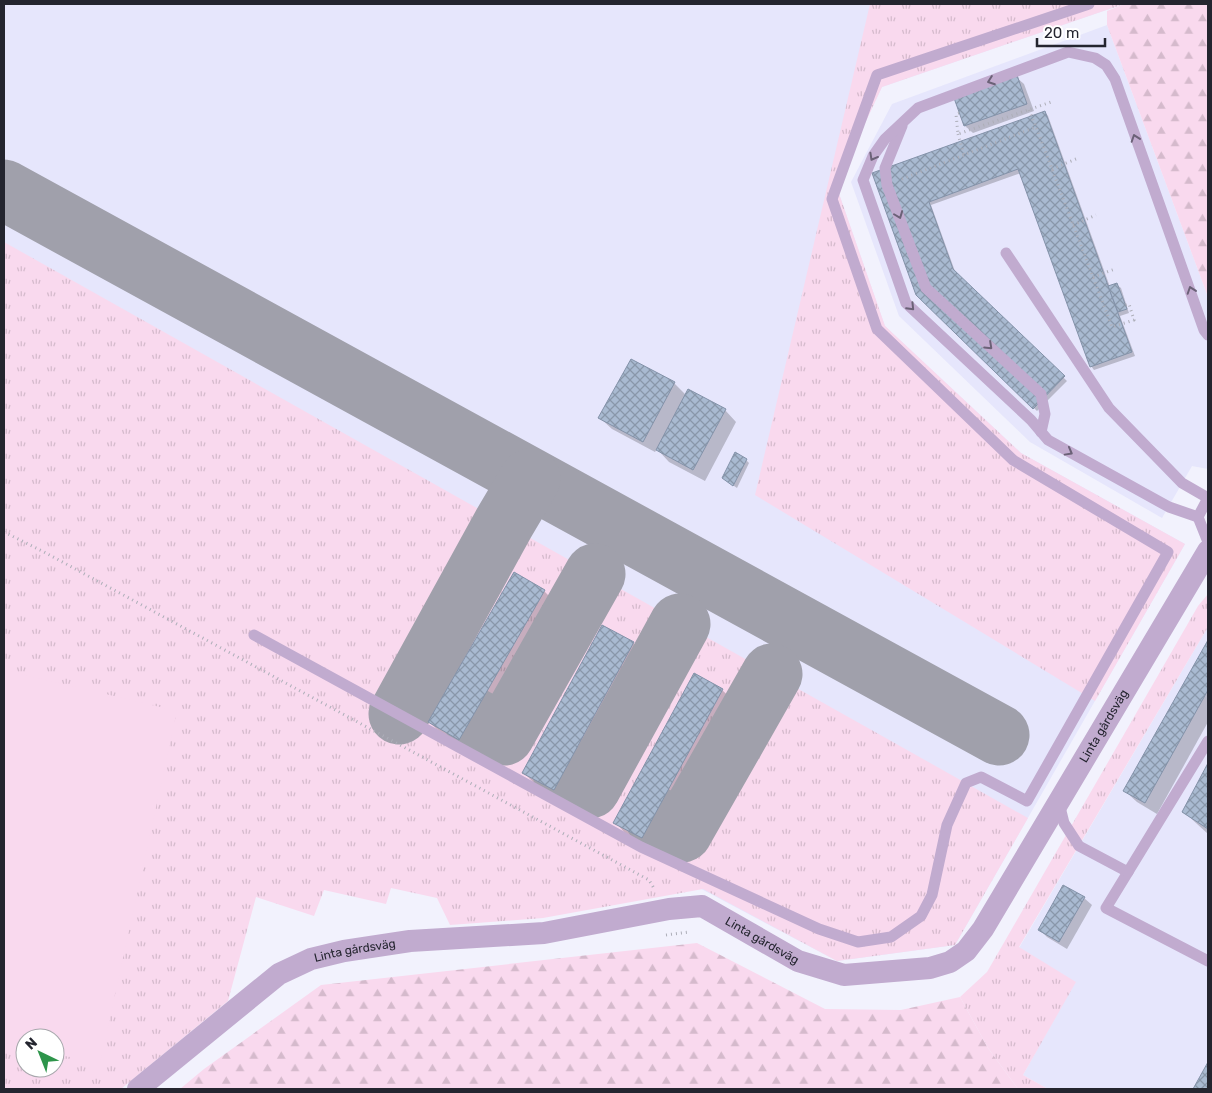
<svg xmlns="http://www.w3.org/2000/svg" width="1212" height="1093" font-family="Rubik,sans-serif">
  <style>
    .built { fill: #e6e6fc }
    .grass { fill: url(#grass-tufts); fill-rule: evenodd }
    .forest { fill: url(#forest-firs) }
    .pitch { fill: #f9d9ee }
    .shadow { fill: #0003 }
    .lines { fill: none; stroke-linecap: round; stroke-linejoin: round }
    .taxiway { stroke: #a0a0ab; stroke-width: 61 }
    .building { fill: url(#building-cross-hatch); stroke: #8392a9 }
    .path { stroke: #adaeb8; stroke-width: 3; stroke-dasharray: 1 4; stroke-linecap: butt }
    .lane { stroke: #c1abcf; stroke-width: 11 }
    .street { stroke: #c1abcf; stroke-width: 22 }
    .oneway { stroke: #6b6177 }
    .labels { text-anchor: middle; stroke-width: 4; stroke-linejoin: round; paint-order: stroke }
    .street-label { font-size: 12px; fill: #24252f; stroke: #fff }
  </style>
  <defs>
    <pattern id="grass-tufts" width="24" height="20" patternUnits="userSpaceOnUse" patternTransform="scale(1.25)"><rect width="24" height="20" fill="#f9d9ee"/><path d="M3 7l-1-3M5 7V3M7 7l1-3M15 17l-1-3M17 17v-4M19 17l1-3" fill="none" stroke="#d5bacc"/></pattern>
    <pattern id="forest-firs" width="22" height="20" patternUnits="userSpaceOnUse" patternTransform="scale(1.25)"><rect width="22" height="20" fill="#f9d9ee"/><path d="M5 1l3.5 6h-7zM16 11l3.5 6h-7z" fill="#d5bacc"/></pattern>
    <pattern id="building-cross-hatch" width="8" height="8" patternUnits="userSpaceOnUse" patternTransform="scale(1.25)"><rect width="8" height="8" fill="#a9bad1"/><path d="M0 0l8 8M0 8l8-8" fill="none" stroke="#8997aa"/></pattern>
  </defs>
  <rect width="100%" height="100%" fill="#f2f2fd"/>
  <g class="built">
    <path d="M4 4H1124L882 87 836 185 885 326 1021 453 1185 544 955 945 837 961 4 519Z"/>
    <path d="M1107 25 1208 297V469L1192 466 1162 518 1030 442 899 316 851 182 892 104Z"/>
    <path d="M1208 627V1089H1048L1023 1075 1075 982 1019 948Z"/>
  </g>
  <g class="grass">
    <path d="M870 4H1124L882 87 836 185 885 326 1021 453 1185 544 1095 701 755 495Z"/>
    <path d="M4 242 1028 818 955 945 837 961 703 889 543 918 450 925 437 898 391 888 386 904 324 890 314 916 256 897 228 1001 121 1089H4ZM25 1038H55V1068H25Z"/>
    <path d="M1208 594V627L1019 947 1076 982 1023 1075 1048 1089H1018L988 1048 960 997 987 972 1198 606Z"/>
  </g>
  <g class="forest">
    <path d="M1124 4H1208V297L1107 25V11Z"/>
    <path d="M697 943 825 1009 901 1010 960 997 988 1048 1018 1089H180L204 1069 321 985Z"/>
  </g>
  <path class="pitch" d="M4 670 177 711 100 1063 55 1054V1038H25V1047L4 1043Z"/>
  <g class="shadow">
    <path d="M1016 77 1024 84 1034 111 973 133 965 126 955 99Z"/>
    <path d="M1045 112 1048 116 1110 287 1117 285 1121 288 1129 313 1120 316 1135 356 1094 370 1091 366 1021 173 931 205 956 274 1067 381 1037 411 917 294 874 174Z"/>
    <path d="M631 360 674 383 686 395 725 410 736 422 705 481 669 462 657 449 655 452 612 429 600 418Z"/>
    <path d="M746 460 749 463 737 488 727 481Z"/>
    <path d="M514 574 544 591 556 603 471 751 441 733 429 722Z"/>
    <path d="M1208 642V722L1157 814 1137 802 1125 791Z"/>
    <path d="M633 643 644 654 566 801 535 784 524 773Z"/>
    <path d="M722 690 734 701 654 849 626 834 615 822Z"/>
    <path d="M1208 766V834L1184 812Z"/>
    <path d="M1084 898 1092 905 1067 949 1047 937 1040 930Z"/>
  </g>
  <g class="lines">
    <g class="taxiway">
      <path d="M4 190 999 735"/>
      <path d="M399 714 504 523 530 479"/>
      <path d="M472 717 504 735 595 574"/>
      <path d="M563 773 590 788 680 624"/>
      <path d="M654 816 682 832 772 674"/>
    </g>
  </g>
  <g class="building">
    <path d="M1017 75 1027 104 964 126 954 98Z"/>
    <path d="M1045 111 1132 352 1090 367 1018 169 929 202 953 269 1065 376 1033 409 916 295 872 173Z"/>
    <path d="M1117 283 1127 309 1118 312 1108 286Z"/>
    <path d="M631 359 675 382 643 442 598 418Z"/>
    <path d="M688 389 726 409 693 470 656 450Z"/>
    <path d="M735 452 747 459 733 486 722 478Z"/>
    <path d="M514 572 545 590 459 740 428 722Z"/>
    <path d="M602 625 634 642 554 790 522 773Z"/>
    <path d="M1208 640V690L1145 803 1123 791Z"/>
    <path d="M694 673 723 689 642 838 613 823Z"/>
    <path d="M1208 763V829L1182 812Z"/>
    <path d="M1063 885 1085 897 1059 942 1038 930Z"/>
    <path d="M1208 1062V1089H1193Z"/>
  </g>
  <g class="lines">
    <g class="path">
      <path d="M1029 110 1036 127"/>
      <path d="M959 113 956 114 958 134 1054 101"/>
      <path d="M958 134 964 155"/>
      <path d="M1052 169 1076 159"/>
      <path d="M902 179 1036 127 1112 327 1134 320 1129 304 1125 305"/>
      <path d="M1073 225 1096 215"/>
      <path d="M1093 277 1115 269"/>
      <path d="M4 532 44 552 649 880 655 890"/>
      <path d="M666 935 689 932"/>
    </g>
    <g class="lane">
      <path d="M902 126 885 168 887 185 926 288 1041 394 1045 414 1041 432"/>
      <path d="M1006 253 1109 408 1182 483 1208 498"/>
      <path d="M1208 498 1198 517 1208 542"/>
      <path d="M1198 517 1169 507 1048 440 1031 420 906 303 863 180 873 156 885 139 918 108 1068 52 1095 58 1106 65 1115 79 1204 330 1208 335"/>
      <path d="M254 635 641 847 819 929 858 942 891 937 921 916 932 895 947 825 966 783 981 777 1027 801 1168 552 1013 460 877 329 832 199 877 75 1089 4"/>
      <path d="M1208 741 1106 908 1208 961"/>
      <path d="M1059 803 1064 823 1079 846 1128 872"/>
    </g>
    <path class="street" id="s1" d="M138 1089 279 974 311 959 344 951 410 941 544 933 669 909 702 906 798 961 844 975 930 968 950 962 966 951 983 929 1208 551"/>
  </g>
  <defs><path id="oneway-chevron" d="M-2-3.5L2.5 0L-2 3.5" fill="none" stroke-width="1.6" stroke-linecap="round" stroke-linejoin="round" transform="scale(1.25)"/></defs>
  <g class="oneway">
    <use href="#oneway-chevron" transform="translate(991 81) rotate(160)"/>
    <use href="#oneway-chevron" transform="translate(1135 138) rotate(-109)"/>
    <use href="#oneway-chevron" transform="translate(873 157) rotate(119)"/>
    <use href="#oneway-chevron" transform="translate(899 215) rotate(69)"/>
    <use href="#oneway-chevron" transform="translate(1191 290) rotate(-109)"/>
    <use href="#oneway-chevron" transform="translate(911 307) rotate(46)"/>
    <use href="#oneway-chevron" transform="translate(989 346) rotate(43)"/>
    <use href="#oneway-chevron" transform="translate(1069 452) rotate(29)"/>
  </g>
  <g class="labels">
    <g class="street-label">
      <text dy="4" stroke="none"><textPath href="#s1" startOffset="1162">Linta gårdsväg</textPath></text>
      <text dy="4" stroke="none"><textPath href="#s1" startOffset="682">Linta gårdsväg</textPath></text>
      <text dy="4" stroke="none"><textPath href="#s1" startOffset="262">Linta gårdsväg</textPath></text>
    </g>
  </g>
  <rect width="1212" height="1093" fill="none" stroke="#24252f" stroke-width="10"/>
  <g transform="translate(40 1053) rotate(317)"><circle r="24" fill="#ffffff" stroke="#a7a8ac"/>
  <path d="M0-4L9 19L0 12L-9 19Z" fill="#2e954b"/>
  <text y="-8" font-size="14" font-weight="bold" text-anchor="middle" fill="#24252f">N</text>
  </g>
  <path d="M1037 38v8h68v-8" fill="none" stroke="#24252f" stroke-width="2.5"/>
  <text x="1044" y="38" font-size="15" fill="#24252f" stroke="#ffffff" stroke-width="4" paint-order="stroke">20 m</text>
</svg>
